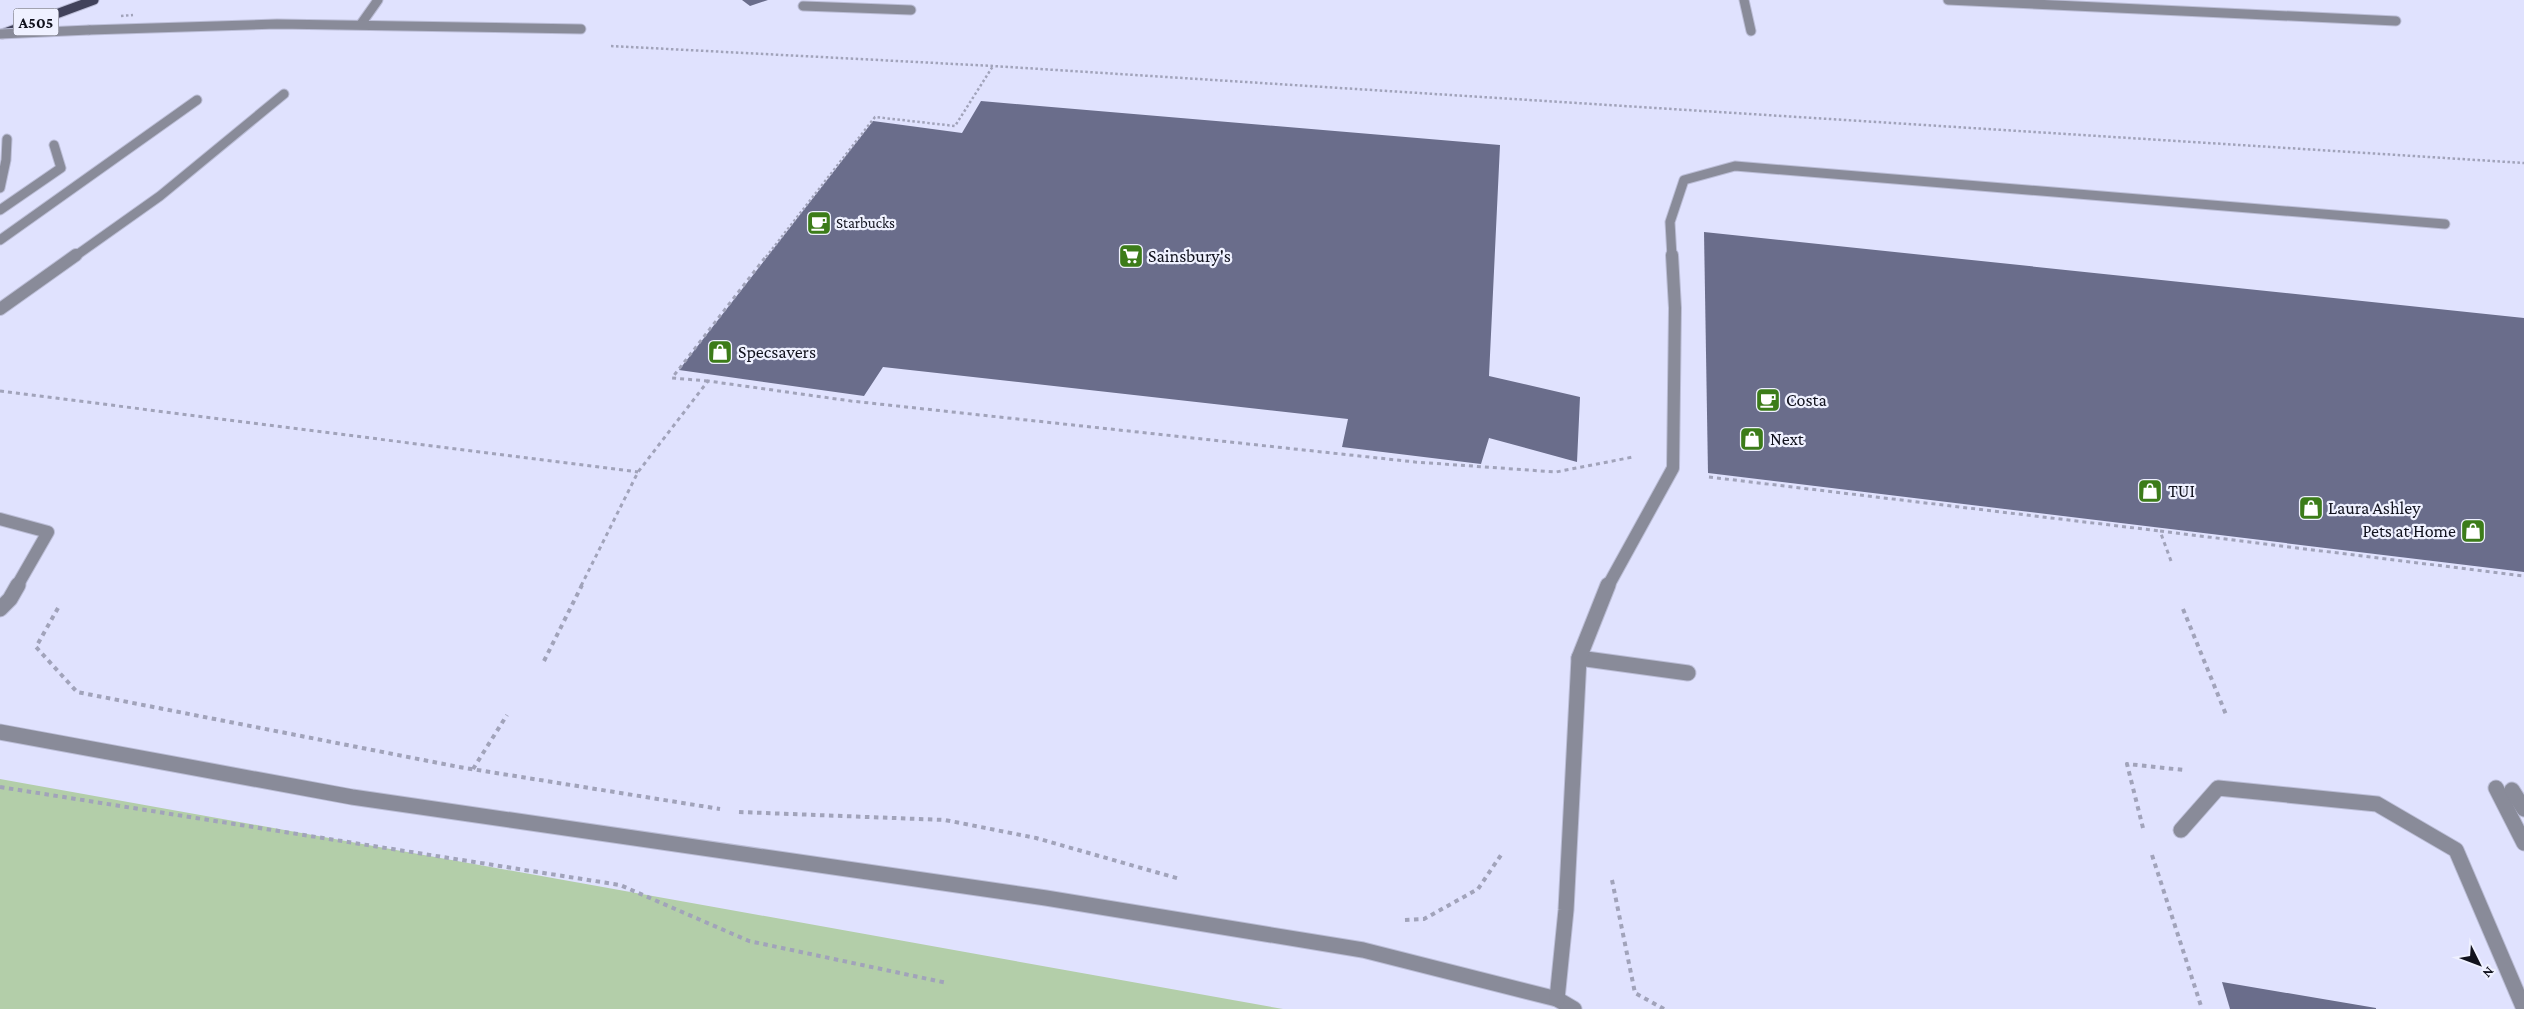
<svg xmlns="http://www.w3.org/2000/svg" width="2524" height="1009" font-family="'Crimson Pro',serif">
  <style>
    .green { fill: #b3cea9 }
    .building { fill: #6a6d8b }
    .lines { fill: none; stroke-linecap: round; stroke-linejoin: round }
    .minor-far2-casing { stroke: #bbbdd6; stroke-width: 11 }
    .minor-far1-casing { stroke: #bbbdd6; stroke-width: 14 }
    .minor-casing { stroke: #bbbdd6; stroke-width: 17 }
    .major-casing { stroke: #bbbdd6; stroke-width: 11 }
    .path-far2 { stroke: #a1a3ba; stroke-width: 2.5; stroke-dasharray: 2.5 2.5; stroke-linecap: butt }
    .path-far1 { stroke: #a1a3ba; stroke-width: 3; stroke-dasharray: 4 4; stroke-linecap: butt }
    .path { stroke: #a1a3ba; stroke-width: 4; stroke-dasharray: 4.5 4.5; stroke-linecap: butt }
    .minor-far2 { stroke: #898b99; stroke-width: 9 }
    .minor-far1 { stroke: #898b99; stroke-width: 12 }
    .minor { stroke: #898b99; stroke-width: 15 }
    .major { stroke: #41425a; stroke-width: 9 }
    .minor-bridge-casing { stroke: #bbbdd6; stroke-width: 11; stroke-linecap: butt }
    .path-bridge { stroke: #a1a3ba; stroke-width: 2.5; stroke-dasharray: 2.5 2.5; stroke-linecap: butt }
    .minor-bridge { stroke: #898b99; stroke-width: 9 }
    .labels { text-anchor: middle; stroke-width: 4.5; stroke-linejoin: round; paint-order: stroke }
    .far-poi-label { font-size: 15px; fill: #11121d; stroke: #eff1ff; text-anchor: start }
    .shield { fill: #eff1ff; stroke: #545561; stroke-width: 1 }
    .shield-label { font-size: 16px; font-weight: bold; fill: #11121d }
    .poi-label { font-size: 18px; fill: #11121d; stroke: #eff1ff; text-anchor: start }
  </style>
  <rect width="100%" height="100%" fill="#e0e2fe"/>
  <path class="green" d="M0 779 1283 1009H0Z"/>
  <g class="building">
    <path d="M742 0H768L750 6Z"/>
    <path d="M981 101 1500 145 1489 376 1580 397 1577 462 1489 438 1481 464 1342 447 1348 419 883 367 864 396 679 370 873 121 962 133Z"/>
    <path d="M1704 232 2524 318V572L1708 473Z"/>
    <path d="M2222 982 2376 1008V1009H2230Z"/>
  </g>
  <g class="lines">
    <defs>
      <g id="minor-far2">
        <path d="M1744 0 1751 31"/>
        <path d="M1948 0 2396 21"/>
        <path d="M803 6 911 10"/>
        <path d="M361 24 378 0"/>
        <path d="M89 30 277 24 581 29"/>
        <path d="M0 188 6 160 7 139"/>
        <path d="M0 210 61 168 54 145"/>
        <path d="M0 240 197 100"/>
        <path d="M74 257 160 196 284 94"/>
        <path d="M1672 257 1670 222 1684 180 1735 166 2445 224"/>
      </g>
      <g id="minor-far1">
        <path d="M0 309 76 255"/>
        <path d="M0 519 48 532 17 586"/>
        <path d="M1608 586 1673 468 1675 308 1672 255"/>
      </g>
      <g id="minor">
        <path d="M0 609 10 599 18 585"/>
        <path d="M1579 658 1688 673"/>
        <path d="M0 732 352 797 1046 898 1363 950 1557 999 1574 1009"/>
        <path d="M2496 788 2524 843"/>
        <path d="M2512 790 2524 809"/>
        <path d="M2181 830 2218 788 2377 804 2456 850 2524 1009"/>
        <path d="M1557 999 1566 910 1579 658 1608 585"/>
      </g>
      <path id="major" d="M2 34 94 0"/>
    </defs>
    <use href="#minor-far2" class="minor-far2-casing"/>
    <use href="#minor-far1" class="minor-far1-casing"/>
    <use href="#minor" class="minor-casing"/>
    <use href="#major" class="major-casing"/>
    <g class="path-far2">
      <path d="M611 46 993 66 2524 163"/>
      <path d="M766 257 875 117 955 126 993 66"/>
    </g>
    <g class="path-far1">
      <path d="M708 381 672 378 767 255"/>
      <path d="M0 391 638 472"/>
      <path d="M1709 477 2160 531"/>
      <path d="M2171 561 2160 531 2524 576"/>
      <path d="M581 586 638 472 708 381 851 401 1415 462 1556 472 1633 457"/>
    </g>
    <g class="path">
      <path d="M58 608 36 647 77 692 459 767 720 809"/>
      <path d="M2183 609 2227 717"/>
      <path d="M544 661 582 585"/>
      <path d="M473 769 507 715"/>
      <path d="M0 787 620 885 749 941 947 983"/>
      <path d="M739 812 945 820 1036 838 1180 879"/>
      <path d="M2143 828 2127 764 2184 770"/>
      <path d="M2152 855 2202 1009"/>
      <path d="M1612 880 1635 993 1664 1009"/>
      <path d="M1405 920 1424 919 1478 889 1501 855"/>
    </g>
    <use href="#minor-far2" class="minor-far2"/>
    <use href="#minor-far1" class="minor-far1"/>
    <use href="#minor" class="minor"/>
    <use href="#major" class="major"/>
    <defs>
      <path id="minor-bridge" d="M0 34 89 30"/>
    </defs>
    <use href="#minor-bridge" class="minor-bridge-casing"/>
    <path class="path-bridge" d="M121 16 133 15"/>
    <use href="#minor-bridge" class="minor-bridge"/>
  </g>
  <defs>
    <symbol id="cafe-square" viewBox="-11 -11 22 22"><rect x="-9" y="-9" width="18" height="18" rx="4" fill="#3c7c19" stroke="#eff1ff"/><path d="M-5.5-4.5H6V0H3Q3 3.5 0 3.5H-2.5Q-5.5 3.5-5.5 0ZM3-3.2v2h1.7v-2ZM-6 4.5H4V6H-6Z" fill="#fff"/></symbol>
    <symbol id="supermarket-square" viewBox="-11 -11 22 22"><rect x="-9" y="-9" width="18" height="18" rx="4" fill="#3c7c19" stroke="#eff1ff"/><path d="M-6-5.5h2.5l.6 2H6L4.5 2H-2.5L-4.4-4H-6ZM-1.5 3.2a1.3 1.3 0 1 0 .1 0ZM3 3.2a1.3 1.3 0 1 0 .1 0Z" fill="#fff"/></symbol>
    <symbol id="shop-square" viewBox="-11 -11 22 22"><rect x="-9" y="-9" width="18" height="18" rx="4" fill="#3c7c19" stroke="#eff1ff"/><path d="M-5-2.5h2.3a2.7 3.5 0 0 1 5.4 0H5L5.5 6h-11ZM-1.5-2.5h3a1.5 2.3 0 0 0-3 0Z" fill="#fff"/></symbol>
  </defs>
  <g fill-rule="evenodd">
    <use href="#cafe-square" x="805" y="209" width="28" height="28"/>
    <use href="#supermarket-square" x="1117" y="242" width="28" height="28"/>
    <use href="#shop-square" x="706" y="338" width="28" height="28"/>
    <use href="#cafe-square" x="1754" y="386" width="28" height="28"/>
    <use href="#shop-square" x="1738" y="425" width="28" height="28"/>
    <use href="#shop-square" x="2136" y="477" width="28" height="28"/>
    <use href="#shop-square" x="2297" y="494" width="28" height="28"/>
    <use href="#shop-square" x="2459" y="517" width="28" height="28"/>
  </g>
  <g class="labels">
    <g class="far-poi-label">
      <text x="836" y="228">Starbucks</text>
    </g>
    <rect class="shield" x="13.5" y="8.5" width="45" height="27" rx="4"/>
    <g class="shield-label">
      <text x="36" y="28">A505</text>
    </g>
    <g class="poi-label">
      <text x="1148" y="262">Sainsbury's</text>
      <text x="738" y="358">Specsavers</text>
      <text x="1786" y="406">Costa</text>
      <text x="1770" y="445">Next</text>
      <text x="2168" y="497">TUI</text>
      <text x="2328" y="514">Laura Ashley</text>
      <text x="2456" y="537" text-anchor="end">Pets at Home</text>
    </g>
  </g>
  <g transform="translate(2479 964) rotate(132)" stroke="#eff1ff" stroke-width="4" paint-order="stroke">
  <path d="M0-4L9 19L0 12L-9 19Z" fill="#11121d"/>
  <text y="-8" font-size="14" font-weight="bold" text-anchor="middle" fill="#11121d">N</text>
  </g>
</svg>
